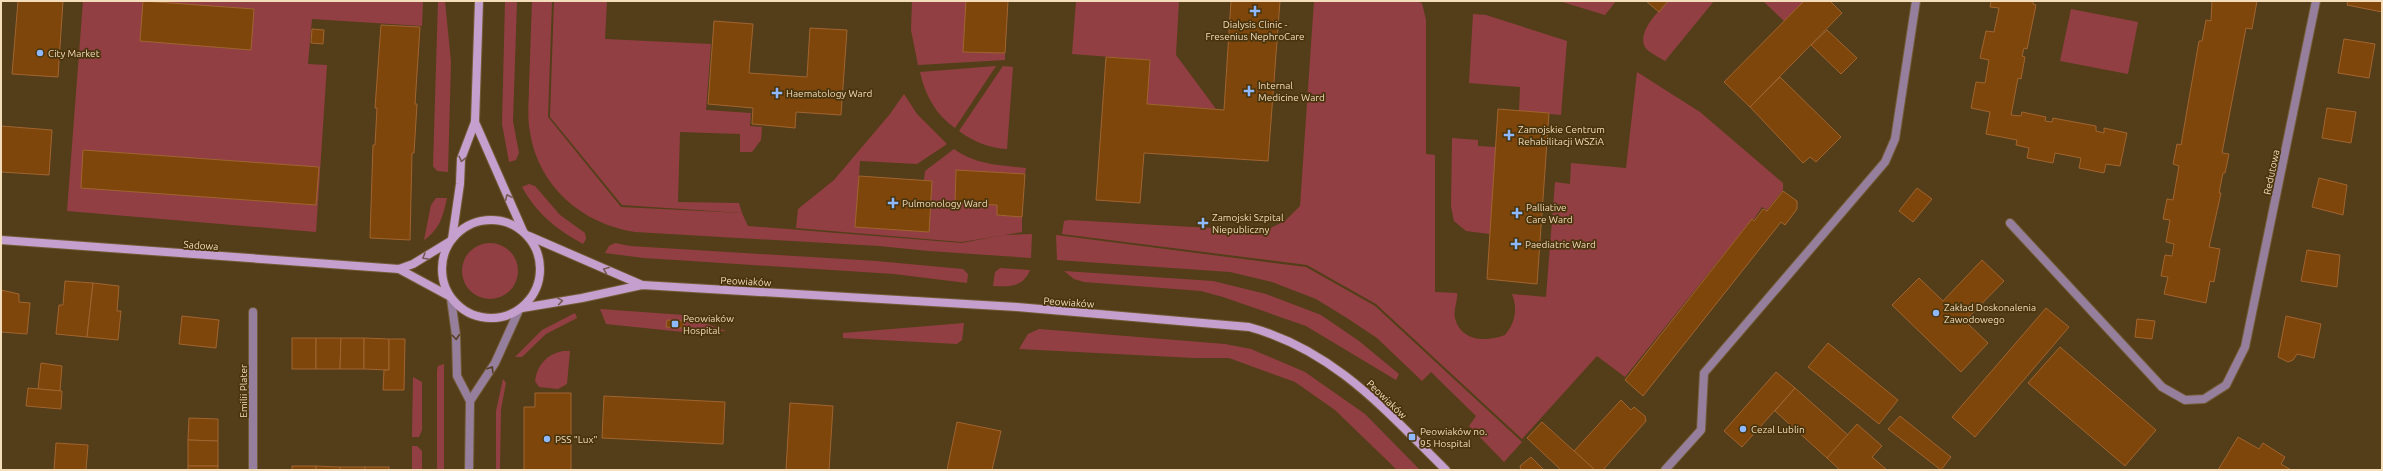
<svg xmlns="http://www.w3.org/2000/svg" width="2383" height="471" font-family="Ubuntu,sans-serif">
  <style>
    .green { fill: #923f43 }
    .building { fill: #7f460b; stroke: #a06430 }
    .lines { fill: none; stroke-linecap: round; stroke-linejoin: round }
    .lane-casing { stroke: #715b36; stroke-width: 10 }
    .street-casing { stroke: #715b36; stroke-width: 10 }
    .secondary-casing { stroke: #715b36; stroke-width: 10 }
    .lane { stroke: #967f9c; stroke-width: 8 }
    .street { stroke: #967f9c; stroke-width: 8 }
    .secondary { stroke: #c5a0cf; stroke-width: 8 }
    .oneway { stroke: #745a51 }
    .oneway2 { stroke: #553f22 }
    .poi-dot { fill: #8eb9fc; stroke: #49340d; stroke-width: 1.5 }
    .labels { text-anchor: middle; stroke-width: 3.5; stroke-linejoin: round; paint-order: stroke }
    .poi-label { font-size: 10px; fill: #f3ddbb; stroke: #49340d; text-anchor: start }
    .street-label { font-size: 10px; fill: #f3ddbb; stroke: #49340d }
  </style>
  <rect width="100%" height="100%" fill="#543e19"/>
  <g class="green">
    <path d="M83 1H423L422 26 312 19 308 64 327 65 316 232 67 211Z"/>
    <path d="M438 1H445L451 62 448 172 437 171 433 166Z"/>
    <path d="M505 1H517L513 121 519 153 516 160 509 162 502 124Z"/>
    <path d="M532 1H552L548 117 621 207 742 213 748 226 962 243 1003 235 1032 234 1031 258 929 251 879 246 635 232C582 224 538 186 530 132 527 117 529 101 529 86 530 58 531 29 532 1Z"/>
    <path d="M554 1H607L605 39 711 44 706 110 751 113 750 126 762 127 761 140 752 152H740V134L680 132 678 202 739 203 742 213 622 205 550 117Z"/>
    <path d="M912 1H966L964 52 1005 53V60L918 65 911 30Z"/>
    <path d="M1076 1H1179L1176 55 1216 109 1147 104 1150 60 1072 54Z"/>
    <path d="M1314 1H1414L1422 3 1426 20V154L1435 155V292L1457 293C1458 302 1453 309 1455 318 1461 342 1486 342 1505 335 1515 323 1518 309 1512 294L1546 297 1555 182 1570 184 1571 163 1626 168 1637 72 1700 112 1783 183V190L1767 210 1762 207 1754 219H1752L1625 377 1597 356 1522 439 1376 304 1307 265 1062 234 1064 221 1069 220 1264 231 1285 221 1300 206Z"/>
    <path d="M1559 1H1616L1605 15Z"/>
    <path d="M1668 1H1714L1665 61C1659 57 1649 53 1645 47 1637 31 1659 11 1668 1Z"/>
    <path d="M1763 1H1804L1784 21Z"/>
    <path d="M2071 9 2138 22 2128 74 2060 61Z"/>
    <path d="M1473 14 1486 15 1567 41 1561 115 1519 111 1520 87 1469 83Z"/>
    <path d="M996 66 955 128C936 115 925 95 920 72Z"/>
    <path d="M1003 66 1013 67 1007 149C989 148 974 142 959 131Z"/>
    <path d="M904 94 917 114 947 144 917 164 860 161 856 226 929 232 932 181 924 180 925 171 954 149C976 165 999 165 1026 168L1025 174 956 171 955 203 997 205V215L1022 217V232L962 242 796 228 798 209 834 180 890 114Z"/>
    <path d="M1452 138 1478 140V146L1496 147 1490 234 1466 231 1454 221 1451 206Z"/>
    <path d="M529 184 535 186 560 215 585 233 586 239 583 244C557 230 536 213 522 187Z"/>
    <path d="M436 198H447C443 216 440 229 424 240L431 205Z"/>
    <path d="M1056 235 1306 267 1375 306 1522 442 1504 462 1469 426 1476 416 1431 372 1422 381 1377 338 1347 318 1316 299 1272 282 1230 272 1057 260Z"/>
    <path d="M615 243 630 246 876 261 963 269 968 274 967 283 894 274 644 258 605 253 609 246Z"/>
    <circle cx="490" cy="271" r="28"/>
    <path d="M1000 268 1030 270C1023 287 1010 287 993 286L995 272Z"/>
    <path d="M1064 271 1213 281 1266 294 1321 315 1359 341 1399 374 1396 380 1306 326 1223 297 1201 291 1084 282 1074 279Z"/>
    <path d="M600 309 684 315 726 331 683 332 606 324Z"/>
    <path d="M575 313 577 318 546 334 522 357H515L542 330Z"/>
    <path d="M964 323 962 340 957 344 843 338V333Z"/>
    <path d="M1039 329 1225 344 1251 349 1305 372 1365 414 1420 470H1397L1335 410 1295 382 1229 358H1194L1019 349 1028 334Z"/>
    <path d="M563 351H570L567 384 558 389 539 387 535 381C537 365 547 354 563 351Z"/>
    <path d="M444 364V470H437V371L438 366Z"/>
    <path d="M413 377 422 382V430L419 437H412Z"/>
    <path d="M503 379 506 383 501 409 500 470H496V411Z"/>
    <path d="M412 446H417L422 451V470H412Z"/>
  </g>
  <g class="building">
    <path d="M18 1H63L58 77 12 74Z"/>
    <path d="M143 1 254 9 251 50 140 41Z"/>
    <path d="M966 1H1008L1005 53 963 52Z"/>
    <path d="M1231 1H1280L1268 161 1144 153 1140 203 1096 200 1106 57 1150 60 1147 104 1224 110Z"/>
    <path d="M1646 1H1668L1659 12Z"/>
    <path d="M1804 1H1830L1842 13 1750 107 1724 82Z"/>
    <path d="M1991 1H2033V4L2036 5 2027 49 2024 48 2022 56 2025 57 2021 79 2018 78 2011 115 2021 116 2022 112 2046 117 2045 121 2052 122 2053 118 2096 126V131L2104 133V128L2127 133 2120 166 2106 164 2104 173 2079 168 2081 158 2055 153 2053 163 2027 158 2029 148 2016 145 2017 140 1986 134 1990 112 1971 108 1976 82 1985 83 1989 60 1980 58 1986 31 1994 32 1999 8 1990 7Z"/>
    <path d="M2212 1H2257L2252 29 2246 28 2222 153 2229 154 2225 173H2223L2219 193H2221L2209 247 2220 249 2214 282 2210 281 2206 303 2164 294 2168 277 2161 276 2165 255 2172 256 2174 244 2166 242 2170 220 2163 219 2167 199 2173 200 2179 166 2173 164 2177 144 2181 145 2199 41H2202L2206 20 2211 21Z"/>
    <path d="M2348 1H2382V12L2347 5Z"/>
    <path d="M714 21 753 24 749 73 807 77 810 28 847 30 841 115 796 112 795 128 775 126 752 124 753 108 708 104Z"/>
    <path d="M381 25 420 27 415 104H417L414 153H412L410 240 370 238 373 145H375L377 108H375Z"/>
    <path d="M312 29 324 30 323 44 311 43Z"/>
    <path d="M1827 30 1857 58 1841 74 1811 45Z"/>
    <path d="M2344 39 2375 44 2369 78 2338 73Z"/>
    <path d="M1780 77 1841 137 1816 162 1810 157 1803 163 1750 107Z"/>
    <path d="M2327 108 2356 112 2351 143 2322 138Z"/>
    <path d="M1498 109 1549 113 1537 284 1487 279Z"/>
    <path d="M1 126 52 130 49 175 1 172Z"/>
    <path d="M83 150 319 167 316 205 81 188Z"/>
    <path d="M956 170 1025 174 1022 217 997 215V205L955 203Z"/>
    <path d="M859 176 932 181 929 232 855 227Z"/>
    <path d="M2319 178 2347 185 2343 215 2312 207Z"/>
    <path d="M1917 188 1932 199 1913 222 1899 211Z"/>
    <path d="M1783 191 1797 201V209L1785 225 1781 222 1643 396 1625 380 1752 219 1754 221 1763 209 1767 211Z"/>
    <path d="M2307 250 2340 255 2337 287 2301 281Z"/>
    <path d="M1982 260 2004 281 1965 321 1988 343 1961 372 1892 305 1919 278 1943 301Z"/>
    <path d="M65 281 93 283 87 337 56 334 59 305H63Z"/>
    <path d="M93 283 119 286 117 311H121L118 340 87 337Z"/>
    <path d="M1 290 19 294V302L30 303 27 334 1 332Z"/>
    <path d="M2046 308 2069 327 1975 437 1952 417Z"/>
    <path d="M182 316 219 320 216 348 179 344Z"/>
    <path d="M2286 316 2321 324 2314 358 2297 354 2293 360 2288 362 2278 357Z"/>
    <path d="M2137 319 2155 321 2152 339 2135 337Z"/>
    <path d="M667 320 684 321 683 328 666 327Z"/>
    <rect x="292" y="338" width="24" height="31"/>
    <path d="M316 338H341L340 369H316Z"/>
    <path d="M341 338H364V369H340Z"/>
    <path d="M364 338 389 339V370L364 369Z"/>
    <path d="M389 339H405L404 390H383L384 370H389Z"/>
    <path d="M1828 343 1898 400 1879 424 1808 367Z"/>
    <path d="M2060 347 2156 430 2125 466 2028 383Z"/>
    <path d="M41 363 62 366 60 391 38 389Z"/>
    <path d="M1776 372 1795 388 1742 447 1724 431Z"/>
    <path d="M28 388 62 391 61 409 26 406Z"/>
    <path d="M1795 388 1848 435 1827 458 1775 411Z"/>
    <path d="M535 393H571V470H524V407H535Z"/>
    <path d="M604 396 725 402 723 444 602 438Z"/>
    <path d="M1621 400 1631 410 1634 407 1645 416 1646 421 1603 470H1595L1574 451Z"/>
    <path d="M790 403 833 406 829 470H786Z"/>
    <path d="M1900 416 1951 457 1941 470 1888 429Z"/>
    <path d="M189 418 218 419V441L188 440Z"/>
    <path d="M957 422 1001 431 992 470H947Z"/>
    <path d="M1542 422 1574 451 1595 470H1561L1527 438Z"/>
    <path d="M1857 424 1882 446 1872 457 1887 470H1840L1827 458Z"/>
    <path d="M2238 437 2259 449 2263 443 2285 457 2281 464 2291 470H2218Z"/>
    <path d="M188 440 218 441V466H188Z"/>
    <path d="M56 443 88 445 86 470H54Z"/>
    <path d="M1531 457 1544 470H1521L1520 466Z"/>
    <rect x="188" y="466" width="30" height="4"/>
    <rect x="292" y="466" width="24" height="4"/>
    <path d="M316 466 340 467V470H316Z"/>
    <rect x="340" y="467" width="25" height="3"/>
    <rect x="365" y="467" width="24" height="3"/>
  </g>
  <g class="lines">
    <defs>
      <path id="lane" d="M1665 470 1701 430 1704 373 1885 162 1895 139 1916 1"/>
      <g id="street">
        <path d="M2010 223 2162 387 2185 400 2204 399 2226 385 2245 347 2316 1"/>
        <path d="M451 299 456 335 457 376 470 401 469 470"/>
        <path d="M253 312V470"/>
        <path d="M470 401 495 363 519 310"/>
      </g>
      <g id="secondary">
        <path d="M475 122 523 231"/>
        <circle cx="491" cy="269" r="49"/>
        <path d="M529 236 642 285"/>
        <path d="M452 239 460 184 461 159 475 122 479 1"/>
        <path d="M1 240 399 269 413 264 449 242"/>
        <path d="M399 269 449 296"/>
        <path d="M522 308 582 298 642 285 1017 307 1249 327C1334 350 1385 410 1446 470"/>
      </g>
    </defs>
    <use href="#lane" class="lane-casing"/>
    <use href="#street" class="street-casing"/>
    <use href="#secondary" class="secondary-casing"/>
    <use href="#lane" class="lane"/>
    <use href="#street" class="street"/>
    <use href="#secondary" class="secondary"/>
  </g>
  <defs><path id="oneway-chevron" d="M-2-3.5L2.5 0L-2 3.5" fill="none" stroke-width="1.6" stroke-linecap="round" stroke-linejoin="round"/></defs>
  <g class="oneway">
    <use href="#oneway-chevron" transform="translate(462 159) rotate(103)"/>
    <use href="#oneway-chevron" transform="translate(508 197) rotate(-114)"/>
    <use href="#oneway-chevron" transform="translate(425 257) rotate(150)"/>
    <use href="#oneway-chevron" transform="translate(606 270) rotate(-158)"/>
    <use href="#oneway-chevron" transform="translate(560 301) rotate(-9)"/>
  </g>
  <g class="oneway2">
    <use href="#oneway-chevron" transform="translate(456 337) rotate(85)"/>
    <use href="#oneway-chevron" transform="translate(491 369) rotate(-57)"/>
  </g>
  <g class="poi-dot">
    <path d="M1253 5h4v4h4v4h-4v4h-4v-4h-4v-4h4z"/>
    <circle cx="40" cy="53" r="4"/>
    <path d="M1247 85h4v4h4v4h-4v4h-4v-4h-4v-4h4z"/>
    <path d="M775 87h4v4h4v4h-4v4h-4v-4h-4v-4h4z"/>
    <path d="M1507 129h4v4h4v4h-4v4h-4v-4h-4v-4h4z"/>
    <path d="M891 197h4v4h4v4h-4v4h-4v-4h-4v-4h4z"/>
    <path d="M1515 207h4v4h4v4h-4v4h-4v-4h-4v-4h4z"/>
    <path d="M1201 217h4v4h4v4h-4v4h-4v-4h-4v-4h4z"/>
    <path d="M1514 238h4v4h4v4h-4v4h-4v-4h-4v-4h4z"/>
    <circle cx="1936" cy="313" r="4"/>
    <rect x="671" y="320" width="8" height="8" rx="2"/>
    <circle cx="1743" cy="429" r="4"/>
    <rect x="1408" y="433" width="8" height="8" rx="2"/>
    <circle cx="547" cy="439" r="4"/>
  </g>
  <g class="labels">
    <g class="poi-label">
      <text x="1255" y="28" text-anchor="middle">Dialysis Clinic -<tspan x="1255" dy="12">Fresenius NephroCare</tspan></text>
      <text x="48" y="57">City Market</text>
      <text x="1258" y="89">Internal<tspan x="1258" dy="12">Medicine Ward</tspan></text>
      <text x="786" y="97">Haematology Ward</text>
      <text x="1518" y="133">Zamojskie Centrum<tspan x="1518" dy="12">Rehabilitacji WSZiA</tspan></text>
      <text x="902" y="207">Pulmonology Ward</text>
      <text x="1526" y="211">Palliative<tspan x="1526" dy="12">Care Ward</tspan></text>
      <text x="1212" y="221">Zamojski Szpital<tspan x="1212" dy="12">Niepubliczny</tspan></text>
      <text x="1525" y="248">Paediatric Ward</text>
      <text x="1944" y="311">Zakład Doskonalenia<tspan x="1944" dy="12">Zawodowego</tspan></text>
      <text x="683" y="322">Peowiaków<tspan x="683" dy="12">Hospital</tspan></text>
      <text x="1751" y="433">Cezal Lublin</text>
      <text x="1420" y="435">Peowiaków no.<tspan x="1420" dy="12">95 Hospital</tspan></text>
      <text x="555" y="443">PSS "Lux"</text>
    </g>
    <g class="street-label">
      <text transform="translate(2271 172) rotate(-78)" y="4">Redutowa</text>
      <text transform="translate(201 245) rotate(4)" y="4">Sadowa</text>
      <text transform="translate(746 281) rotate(3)" y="4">Peowiaków</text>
      <text transform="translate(1069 302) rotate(4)" y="4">Peowiaków</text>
      <text transform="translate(243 391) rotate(-90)" y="4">Emilii Plater</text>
      <text transform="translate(1387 399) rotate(44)" y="4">Peowiaków</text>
    </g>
  </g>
  <rect width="2383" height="471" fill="none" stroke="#f3ddbb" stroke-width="4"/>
</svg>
